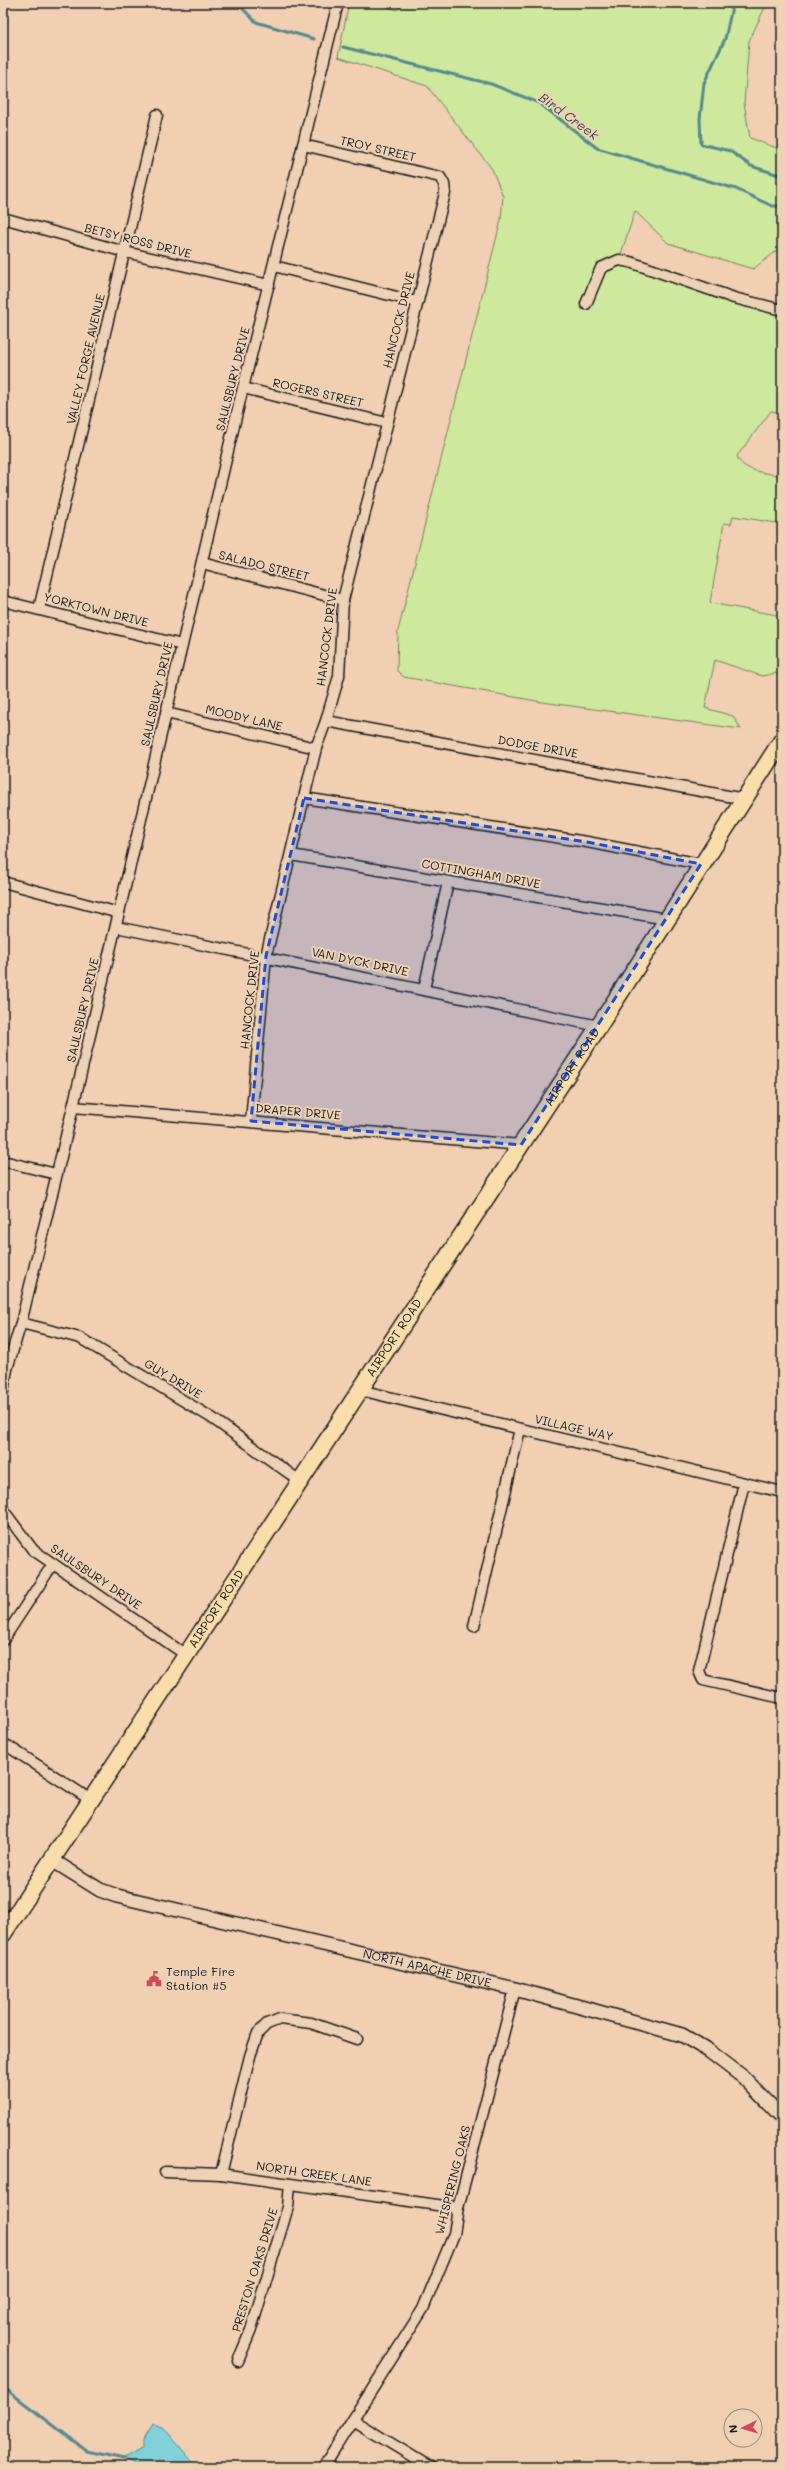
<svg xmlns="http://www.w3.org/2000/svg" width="785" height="2470" font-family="Mali,sans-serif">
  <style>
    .green { fill: #cee89e; stroke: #75825d }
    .water { fill: #80d2d8; stroke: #58898d }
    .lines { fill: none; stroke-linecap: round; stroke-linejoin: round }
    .stream { stroke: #58898d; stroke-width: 3 }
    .minor-casing { stroke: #1c1c1c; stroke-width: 13 }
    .tertiary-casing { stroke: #1c1c1c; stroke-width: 16 }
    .primary-casing { stroke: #1c1c1c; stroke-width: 19 }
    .minor { stroke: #eed2b5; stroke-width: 10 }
    .tertiary { stroke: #eed2b5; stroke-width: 13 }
    .primary { stroke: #f9deab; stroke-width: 16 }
    .marked { fill: #1d4ed8; fill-opacity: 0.2; stroke: #1d4ed8; stroke-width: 3; stroke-dasharray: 8 5; stroke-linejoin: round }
    .labels { text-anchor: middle; stroke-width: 4; stroke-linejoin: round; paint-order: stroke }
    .street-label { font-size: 12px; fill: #1c1c1c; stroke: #eed2b5 }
    .poi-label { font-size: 12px; fill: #1c1c1c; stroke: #eed2b5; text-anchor: start }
    .water-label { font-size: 13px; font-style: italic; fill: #354a4b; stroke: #eed2b5 }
  </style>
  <rect width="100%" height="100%" fill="#f0cfb3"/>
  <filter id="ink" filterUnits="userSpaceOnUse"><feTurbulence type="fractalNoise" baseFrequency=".025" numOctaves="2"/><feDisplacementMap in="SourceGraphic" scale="8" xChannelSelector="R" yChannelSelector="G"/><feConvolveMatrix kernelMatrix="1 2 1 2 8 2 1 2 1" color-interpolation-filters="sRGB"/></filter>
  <g filter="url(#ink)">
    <path class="green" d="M349 3H375L397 10 405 3H767L749 41 744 103 750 138 782 150V247L753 269 668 243 635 211 619 260 782 310V413L771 411 737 456C742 472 768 473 782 476V524L733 516 731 524 724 523 710 603 782 616V672L762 676 715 660 705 708 733 716 741 729 542 702 404 677 397 671 398 631 501 220 503 196 492 169 427 86 338 57Z"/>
    <path class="water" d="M153 2424 163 2427 197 2467H139L122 2459 143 2447V2440Z"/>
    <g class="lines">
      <g class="stream">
        <path d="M237 3 256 22 314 39"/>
        <path d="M733 3 725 39 704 83 700 119 701 144 730 151 751 166 782 176"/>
        <path d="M343 47 491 84 539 103 597 148 736 189 772 206H782"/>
        <path d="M3 2387 87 2451 124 2459"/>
      </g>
      <defs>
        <g id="minor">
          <path d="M3 218 125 252 269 285"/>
          <path d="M274 266 417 302"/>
          <path d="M586 304 601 268 619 260 630 262 734 298 782 310"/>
          <path d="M243 388 387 423"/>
          <path d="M202 563 343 600"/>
          <path d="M3 601 182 645"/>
          <path d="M39 609 157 115"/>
          <path d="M166 713 316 748"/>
          <path d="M326 721 744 799"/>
          <path d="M304 798 587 842 701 864"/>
          <path d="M291 855 667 919"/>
          <path d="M3 882 119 913"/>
          <path d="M116 927 599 1026"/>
          <path d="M424 989 448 882"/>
          <path d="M73 1107 521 1145"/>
          <path d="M251 1121 266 956 316 748 326 721 339 676 343 600 445 193 444 184 440 177 303 145"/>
          <path d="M3 1161 56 1174"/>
          <path d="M21 1323 80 1338 212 1418 300 1481"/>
          <path d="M360 1390 782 1492"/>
          <path d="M3 1391 7 1369 21 1323 73 1107 240 400 338 3"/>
          <path d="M744 1483 699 1671 703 1680 782 1698"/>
          <path d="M3 1510 33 1550 186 1655"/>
          <path d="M474 1626 520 1429"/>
          <path d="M3 1640 53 1564"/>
          <path d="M3 1743 91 1800"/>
          <path d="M165 2172 221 2174 458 2208"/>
          <path d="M221 2174 250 2056 258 2033 267 2024 280 2019 311 2023 357 2039"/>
          <path d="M238 2361 251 2330 288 2207 290 2184"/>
          <path d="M354 2421 430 2467"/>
          <path d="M323 2467 423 2309 454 2234 458 2208 515 1989"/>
        </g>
        <g id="tertiary">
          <path id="s1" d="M52 1860 100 1890 117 1896 515 1989 682 2035 709 2051 743 2077 782 2117"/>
        </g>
        <g id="primary">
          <path id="s2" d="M3 1934 599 1026 782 740"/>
        </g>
      </defs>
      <use href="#minor" class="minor-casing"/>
      <use href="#tertiary" class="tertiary-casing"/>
      <use href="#primary" class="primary-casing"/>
      <use href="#minor" class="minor"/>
      <use href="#tertiary" class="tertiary"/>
      <use href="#primary" class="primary"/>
    </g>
  </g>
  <path class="marked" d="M304 798 587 842 701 864 521 1145 251 1121 266 956Z"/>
  <defs>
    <symbol id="civic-bare" viewBox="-9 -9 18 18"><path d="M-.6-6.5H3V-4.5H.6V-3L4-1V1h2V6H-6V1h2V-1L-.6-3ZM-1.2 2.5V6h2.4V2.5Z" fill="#d1495b" stroke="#eed2b5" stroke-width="2.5" paint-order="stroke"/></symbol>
  </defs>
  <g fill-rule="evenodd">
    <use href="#civic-bare" x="143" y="1968" width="22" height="22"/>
  </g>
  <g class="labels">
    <g class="street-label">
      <text transform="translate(378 149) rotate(13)" y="4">TROY STREET</text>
      <text transform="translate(138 241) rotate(14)" y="4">BETSY ROSS DRIVE</text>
      <text transform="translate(399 320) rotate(-76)" y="4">HANCOCK DRIVE</text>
      <text transform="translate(86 359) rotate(-77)" y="4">VALLEY FORGE AVENUE</text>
      <text transform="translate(233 379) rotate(-76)" y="4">SAULSBURY DRIVE</text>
      <text transform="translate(318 393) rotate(13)" y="4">ROGERS STREET</text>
      <text transform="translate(264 566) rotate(14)" y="4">SALADO STREET</text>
      <text transform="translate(96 610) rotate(14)" y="4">YORKTOWN DRIVE</text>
      <text transform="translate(327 637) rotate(-83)" y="4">HANCOCK DRIVE</text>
      <text transform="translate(157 694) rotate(-77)" y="4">SAULSBURY DRIVE</text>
      <text transform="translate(244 718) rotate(13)" y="4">MOODY LANE</text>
      <text transform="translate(538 747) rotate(10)" y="4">DODGE DRIVE</text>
      <text transform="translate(481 874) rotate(10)" y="4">COTTINGHAM DRIVE</text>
      <text transform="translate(360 962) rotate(12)" y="4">VAN DYCK DRIVE</text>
      <text transform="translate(250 1000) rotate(-84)" y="4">HANCOCK DRIVE</text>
      <text transform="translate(83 1010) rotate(-77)" y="4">SAULSBURY DRIVE</text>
      <text dy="4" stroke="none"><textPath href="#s2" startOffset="1037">AIRPORT ROAD</textPath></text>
      <text transform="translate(298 1112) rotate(5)" y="4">DRAPER DRIVE</text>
      <text dy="4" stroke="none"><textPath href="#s2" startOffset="713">AIRPORT ROAD</textPath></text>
      <text transform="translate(173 1379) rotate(31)" y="4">GUY DRIVE</text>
      <text transform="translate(574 1428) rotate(13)" y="4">VILLAGE WAY</text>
      <text transform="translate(96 1577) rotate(34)" y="4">SAULSBURY DRIVE</text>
      <text dy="4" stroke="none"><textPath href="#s2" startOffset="389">AIRPORT ROAD</textPath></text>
      <text dy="4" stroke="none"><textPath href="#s1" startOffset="393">NORTH APACHE DRIVE</textPath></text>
      <text transform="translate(314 2174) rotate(8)" y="4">NORTH CREEK LANE</text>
      <text transform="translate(453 2180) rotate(-76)" y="4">WHISPERING OAKS</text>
      <text transform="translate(255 2270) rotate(-73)" y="4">PRESTON OAKS DRIVE</text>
    </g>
    <g class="poi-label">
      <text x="166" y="1976">Temple Fire<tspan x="166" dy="14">Station #5</tspan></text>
    </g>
    <g class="water-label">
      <text transform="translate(569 116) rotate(36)" y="5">Bird Creek</text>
    </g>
  </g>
  <rect width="785" height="2470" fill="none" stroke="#eed2b5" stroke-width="16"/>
  <rect x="8" y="8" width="769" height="2454" fill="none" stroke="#1c1c1c" stroke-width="1.5" filter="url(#ink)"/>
  <g transform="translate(743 2428) rotate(265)"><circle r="19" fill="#eed2b5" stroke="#9a8978"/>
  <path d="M0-3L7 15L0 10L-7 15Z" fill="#d1495b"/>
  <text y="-6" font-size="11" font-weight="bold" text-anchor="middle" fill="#1c1c1c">N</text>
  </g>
</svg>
